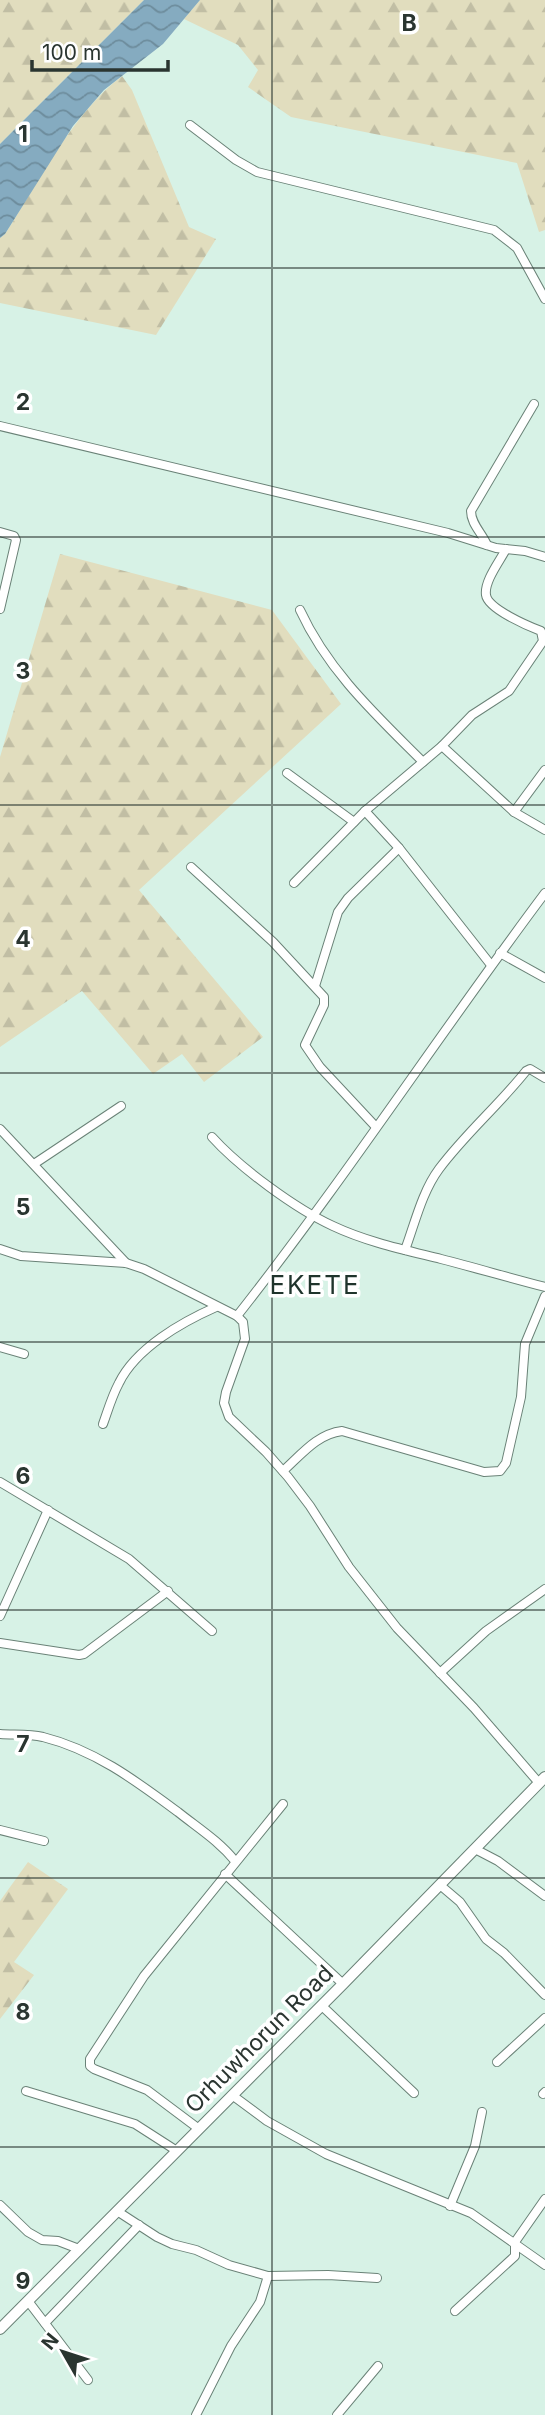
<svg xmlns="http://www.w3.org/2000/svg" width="545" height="2415" font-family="Inter,sans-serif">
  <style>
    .forest { fill: url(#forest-firs) }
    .water { fill: url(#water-waves) }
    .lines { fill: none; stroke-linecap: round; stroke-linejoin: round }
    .minor-casing { stroke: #6a8277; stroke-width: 10 }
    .tertiary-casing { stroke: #6a8277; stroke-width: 12 }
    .minor { stroke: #fff; stroke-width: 8 }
    .tertiary { stroke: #fff; stroke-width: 10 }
    .grid { fill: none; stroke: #2a3530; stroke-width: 2; stroke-opacity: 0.55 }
    .labels { text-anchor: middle; stroke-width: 7; stroke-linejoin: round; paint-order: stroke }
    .street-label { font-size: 23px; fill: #2a3530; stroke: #fff }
    .quarter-label { font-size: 26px; letter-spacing: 2px; fill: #1f342c; stroke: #fff }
    .grid-label { font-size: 23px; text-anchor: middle; font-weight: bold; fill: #2a3530; stroke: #fff; stroke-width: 7; stroke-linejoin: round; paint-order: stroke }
  </style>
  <defs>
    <pattern id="forest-firs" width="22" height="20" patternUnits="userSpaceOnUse" patternTransform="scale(1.75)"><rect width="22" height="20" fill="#e1ddbe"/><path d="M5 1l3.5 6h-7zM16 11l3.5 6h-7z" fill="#c1bea4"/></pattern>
    <pattern id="water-waves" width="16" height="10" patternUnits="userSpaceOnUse" patternTransform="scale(1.75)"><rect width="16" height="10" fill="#85abc0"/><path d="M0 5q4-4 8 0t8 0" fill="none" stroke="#6d8c9c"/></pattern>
  </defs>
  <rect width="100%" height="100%" fill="#d7f2e6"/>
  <g class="forest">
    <path d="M0 0H144L0 144Z"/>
    <path d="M200 0H545V230L539 232 517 163 291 117 248 87 258 70 238 45 184 19Z"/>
    <path d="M122 76 132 90 189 227 216 239 156 335 0 303V238L5 234C40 181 71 115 122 76Z"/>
    <path d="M60 554 272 610 341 704 139 890 263 1037 204 1082 182 1054 153 1074 82 991 0 1047V757Z"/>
    <path d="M28 1862 68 1889 14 1962 34 1975 0 2019V1901Z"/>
  </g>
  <path class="water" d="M144 0H200L163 44 104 90 73 126 5 234 0 238V144Z"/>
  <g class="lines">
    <defs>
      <g id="minor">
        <path d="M190 125 236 160 257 172 494 230 517 248 545 299"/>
        <path d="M0 426 448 533 496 548 525 551 545 557"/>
        <path d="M0 532 14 536 16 540 0 609"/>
        <path d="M487 545C482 533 471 524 471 511L534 404"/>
        <path d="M506 549C500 561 484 581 486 595 488 609 528 626 541 631L543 641 509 691 472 715 442 746 514 812 545 830"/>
        <path d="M300 610C328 671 376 715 423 762"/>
        <path d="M287 773 354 822"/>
        <path d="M365 811 399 848 491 965"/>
        <path d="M514 812 545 770"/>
        <path d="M191 867 273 942 324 997V1005L305 1045 320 1067 376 1127"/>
        <path d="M294 883 365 811 442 746"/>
        <path d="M500 953 545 978"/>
        <path d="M315 986 338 912 348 898 399 848"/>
        <path d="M0 1129 126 1263"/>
        <path d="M212 1137C240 1168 296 1209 333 1226 367 1242 405 1250 441 1259 476 1268 510 1278 545 1287"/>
        <path d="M34 1164 121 1106"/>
        <path d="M0 1249 21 1256 126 1263 144 1269 237 1316 243 1322 245 1339 226 1392 224 1403 229 1417 266 1452 288 1477 310 1506 349 1567 397 1628 474 1708 539 1783"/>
        <path d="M405 1250C415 1223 422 1192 439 1169 465 1134 499 1105 526 1071L530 1069 545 1078"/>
        <path d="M237 1316C345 1179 440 1033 545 893"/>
        <path d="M0 1347 24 1354"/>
        <path d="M103 1424C108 1410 112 1396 119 1383 136 1348 182 1322 216 1307"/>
        <path d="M283 1471C301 1455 317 1434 342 1431L484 1472 500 1471 506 1463 521 1397 525 1344 545 1296"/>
        <path d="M0 1482 129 1559 212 1631"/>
        <path d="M0 1616 48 1510"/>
        <path d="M0 1643 79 1655 84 1654 168 1591"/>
        <path d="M440 1673 486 1631 545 1589"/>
        <path d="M0 1734C14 1735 29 1734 43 1737 95 1750 136 1781 178 1812 198 1828 219 1841 235 1861"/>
        <path d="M0 1830 44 1841"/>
        <path d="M475 1849 498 1861 545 1896"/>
        <path d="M225 1874 343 1984"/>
        <path d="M440 1885 460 1902 486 1939 504 1953 545 1995"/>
        <path d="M322 2006 414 2093"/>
        <path d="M497 2062 545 2018"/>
        <path d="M26 2091 135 2124 177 2151"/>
        <path d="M543 2094 545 2092"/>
        <path d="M232 2095 267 2121 326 2154 471 2213 545 2265"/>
        <path d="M199 2129 147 2090 94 2069 90 2066V2059L144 1976 283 1804"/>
        <path d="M0 2205 28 2232 42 2240 58 2241 79 2249"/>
        <path d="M450 2206 475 2146 482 2112"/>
        <path d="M117 2211 157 2237 172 2244 196 2250 229 2265 268 2276 328 2275 377 2278"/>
        <path d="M28 2301 88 2380"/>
        <path d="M455 2311 515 2256V2242L545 2199"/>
        <path d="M45 2323 139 2225"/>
        <path d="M196 2415 231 2346 260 2302 268 2276"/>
        <path d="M337 2415 378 2366"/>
      </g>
      <path id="tertiary" d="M0 2329 343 1984 545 1777"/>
    </defs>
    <use href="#minor" class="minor-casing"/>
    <use href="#tertiary" class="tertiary-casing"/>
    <use href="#minor" class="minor"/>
    <use href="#tertiary" class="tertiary"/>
  </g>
  <path class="grid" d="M272 0V2415M0 268H545M0 537H545M0 805H545M0 1073H545M0 1342H545M0 1610H545M0 1878H545M0 2147H545"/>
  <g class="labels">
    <g class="street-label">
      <text transform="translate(259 2039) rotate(-45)" y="8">Orhuwhorun Road</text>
    </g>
    <g class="quarter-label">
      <text x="315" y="1294">EKETE</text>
    </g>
  </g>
  <g class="grid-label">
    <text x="409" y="31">B</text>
    <text x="23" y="142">1</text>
    <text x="23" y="410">2</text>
    <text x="23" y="679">3</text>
    <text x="23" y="947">4</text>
    <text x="23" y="1215">5</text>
    <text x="23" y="1484">6</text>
    <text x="23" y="1752">7</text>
    <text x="23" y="2020">8</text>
    <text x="23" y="2289">9</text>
  </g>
  <g transform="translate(63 2352) rotate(309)" stroke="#ffffff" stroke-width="5" paint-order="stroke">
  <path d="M0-5L12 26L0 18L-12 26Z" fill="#2a3530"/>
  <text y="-10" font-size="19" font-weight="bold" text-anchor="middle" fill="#2a3530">N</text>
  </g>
  <path d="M32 60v10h136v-10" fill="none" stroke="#2a3530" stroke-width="3.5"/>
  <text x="42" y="60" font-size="21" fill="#2a3530" stroke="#ffffff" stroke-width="5" paint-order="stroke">100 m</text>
</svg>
